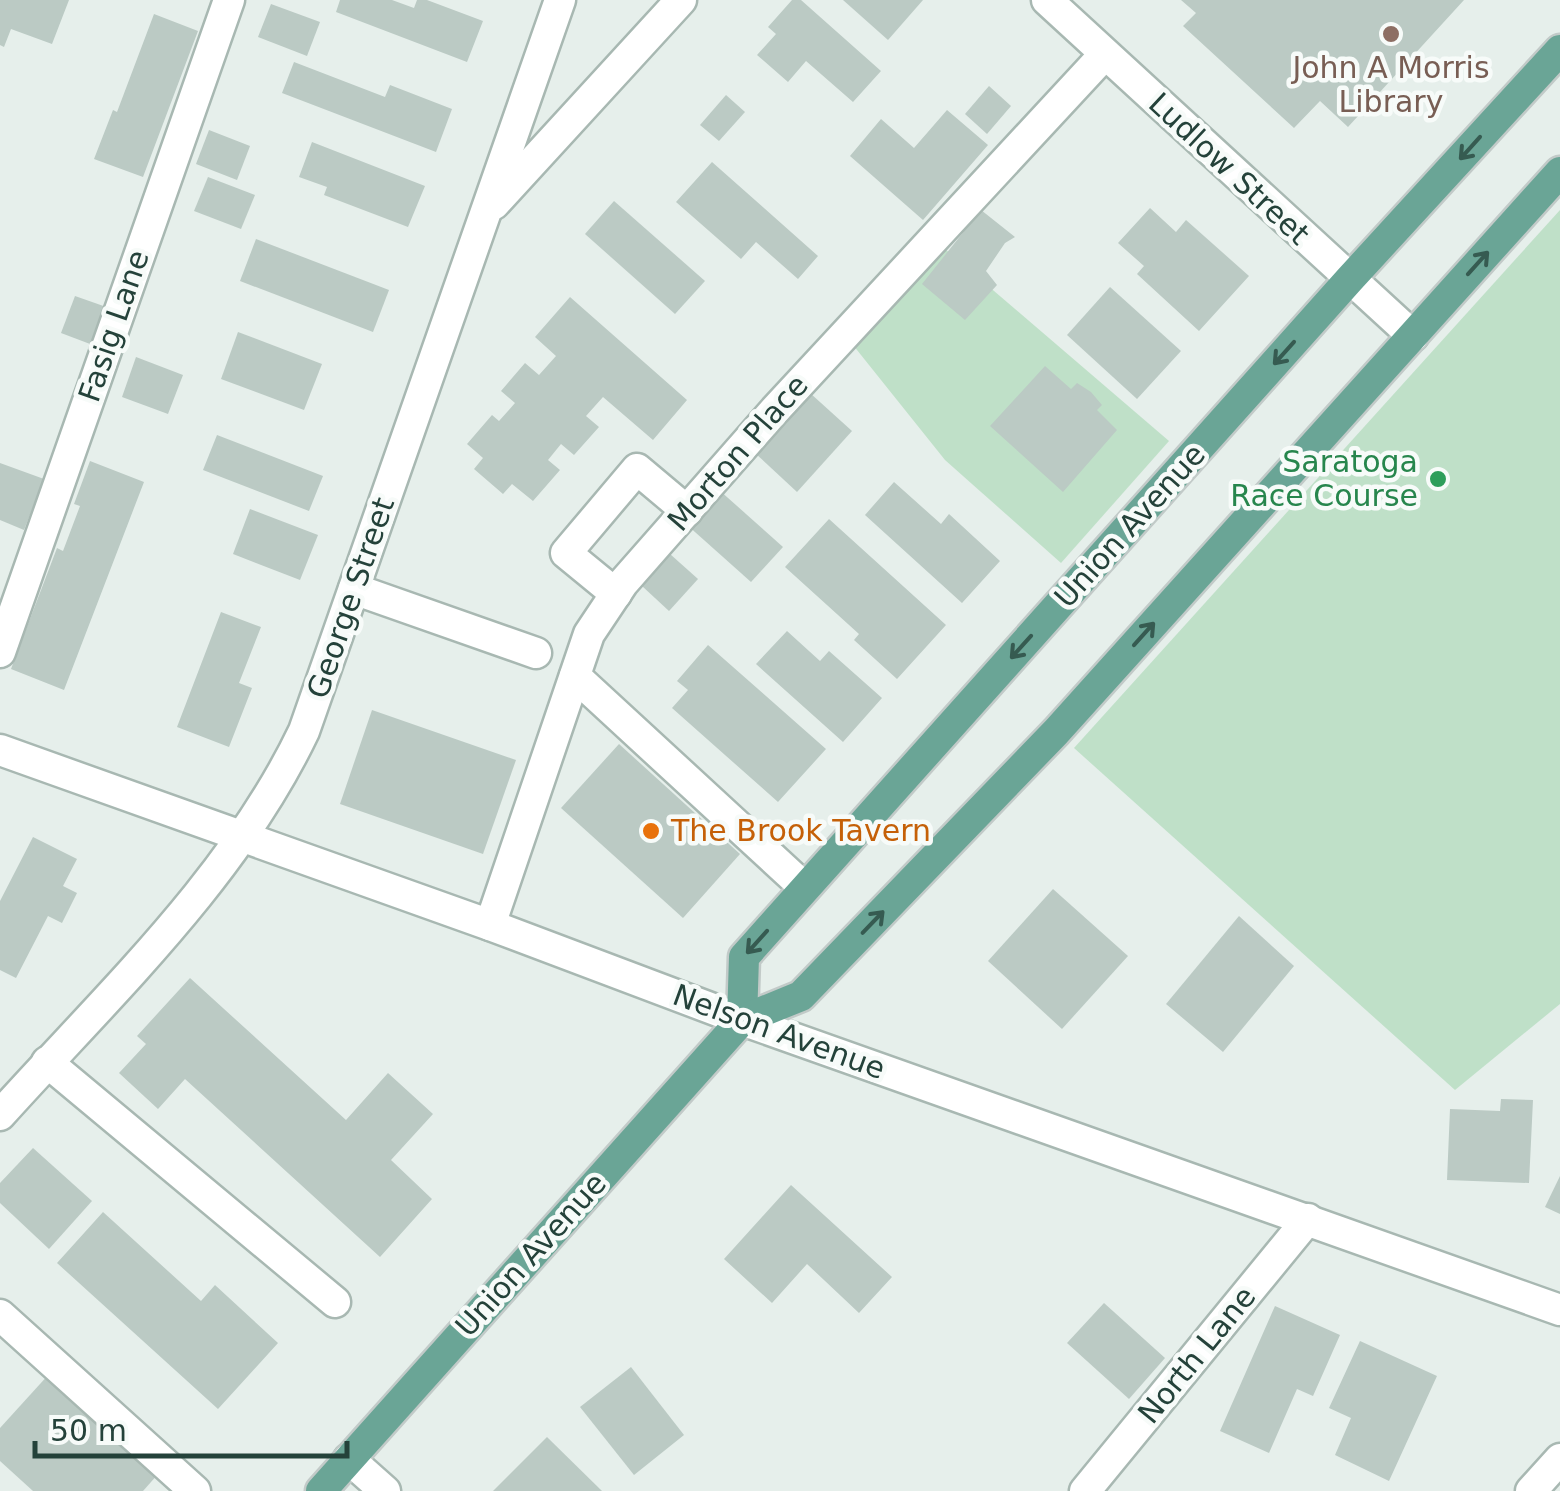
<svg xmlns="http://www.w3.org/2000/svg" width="1560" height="1491" font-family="'DejaVu Sans',sans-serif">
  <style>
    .green { fill: #bfe0c8 }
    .building { fill: #bbcac4 }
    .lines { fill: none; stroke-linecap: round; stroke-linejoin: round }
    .minor-casing { stroke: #a8b8b2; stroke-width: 35 }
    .major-casing { stroke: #c2cac8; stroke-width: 35 }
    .minor { stroke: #fff; stroke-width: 30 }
    .major { stroke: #6aa596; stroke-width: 30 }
    .oneway { stroke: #365b51 }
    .education-dot { fill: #8d6e63; stroke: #f7fbf9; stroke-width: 4 }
    .leisure-dot { fill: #2e9e5b; stroke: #f7fbf9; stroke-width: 4 }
    .food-dot { fill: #e8710a; stroke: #f7fbf9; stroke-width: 4 }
    .labels { text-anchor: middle; stroke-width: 9; stroke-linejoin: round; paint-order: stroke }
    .education-label { font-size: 30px; fill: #785e54; stroke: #f7fbf9 }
    .street-label { font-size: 30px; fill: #24423a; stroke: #f7fbf9 }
    .leisure-label { font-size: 30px; fill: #27864d; stroke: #f7fbf9; text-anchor: end }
    .food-label { font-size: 30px; fill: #c56008; stroke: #f7fbf9; text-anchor: start }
  </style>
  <rect width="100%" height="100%" fill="#e6efeb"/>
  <g class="green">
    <path d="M1560 210V1004L1455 1090 1074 748Z"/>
    <path d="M945 249 1169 441 1061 563 945 460 853 345Z"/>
  </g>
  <g class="building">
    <path d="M0 0H69L52 44 11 29 4 47 0 45Z"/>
    <path d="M340 0H392L414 8 417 0H427L483 21 467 62 336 12Z"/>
    <path d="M792 0H801L881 71 853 102 806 61 788 82 757 55 776 34 768 27Z"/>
    <path d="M843 0H923L888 40Z"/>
    <path d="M1181 0H1464L1348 127 1320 101 1294 128 1183 26 1196 13Z"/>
    <path d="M271 4 320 22 307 56 258 37Z"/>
    <path d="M154 14 198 31 143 177 94 159 113 110 117 112Z"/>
    <path d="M294 62 385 97 390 85 452 109 436 152 282 93Z"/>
    <path d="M989 86 1011 106 987 134 965 114Z"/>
    <path d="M726 95 745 112 719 141 700 125Z"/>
    <path d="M947 110 988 145 923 220 850 156 881 119 914 148Z"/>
    <path d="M209 130 250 146 237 180 196 164Z"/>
    <path d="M312 142 425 186 408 227 324 195 327 187 299 177Z"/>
    <path d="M712 162 818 256 798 279 756 242 741 259 676 202Z"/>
    <path d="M208 177 255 195 241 229 194 211Z"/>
    <path d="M614 201 705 281 675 314 585 234Z"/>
    <path d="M1150 208 1176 232 1186 220 1249 276 1199 331 1137 274 1144 266 1118 243Z"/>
    <path d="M981 210 1015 237 1005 243 986 271 997 285 965 320 922 284Z"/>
    <path d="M256 239 389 290 373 332 240 281Z"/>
    <path d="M1110 287 1181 351 1137 399 1067 335Z"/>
    <path d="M75 296 112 309 98 347 61 333Z"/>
    <path d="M570 297 687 400 653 440 603 397 586 416 599 427 574 455 561 444 548 460 560 470 533 501 512 484 503 494 474 469 483 458 467 444 492 415 499 421 515 403 501 391 525 363 539 375 556 356 535 337Z"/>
    <path d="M238 332 322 364 304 410 221 379Z"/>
    <path d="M136 357 183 375 168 414 122 397Z"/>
    <path d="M1045 366 1071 389 1077 383 1091 392 1102 405 1097 410 1117 430 1063 492 990 426Z"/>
    <path d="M810 393 852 431 797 492 755 453Z"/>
    <path d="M217 435 323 476 309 511 203 470Z"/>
    <path d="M90 461 144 482 64 690 11 669 57 548 63 551 80 506 74 504Z"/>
    <path d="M0 463 44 479 24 530 0 520Z"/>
    <path d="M894 482 941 524 949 514 1000 561 962 603 865 515Z"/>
    <path d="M718 489 783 547 751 582 686 524Z"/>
    <path d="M250 509 318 535 300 580 233 554Z"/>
    <path d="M829 519 946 625 897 679 854 640 859 634 785 567Z"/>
    <path d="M670 554 698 579 669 611 642 586Z"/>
    <path d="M221 612 261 627 239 683 252 688 229 747 177 727Z"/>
    <path d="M787 631 820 661 829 651 882 698 843 742 756 664Z"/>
    <path d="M708 645 826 749 778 802 672 708 688 690 677 681Z"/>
    <path d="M372 710 516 760 483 854 340 804Z"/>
    <path d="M619 744 740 854 683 918 561 808Z"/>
    <path d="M33 837 77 859 63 886 77 893 62 923 48 916 16 978 0 970V901Z"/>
    <path d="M1053 889 1128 956 1062 1029 988 961Z"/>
    <path d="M1239 916 1294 966 1223 1052 1166 1004Z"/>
    <path d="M190 978 346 1120 388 1073 433 1114 391 1160 432 1199 380 1257 185 1079 158 1109 119 1073 146 1044 137 1036Z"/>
    <path d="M1501 1099 1533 1100 1529 1183 1447 1180 1450 1109 1500 1111Z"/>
    <path d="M33 1148 92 1201 49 1249 0 1203V1183Z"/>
    <path d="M1560 1176V1214L1545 1207Z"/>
    <path d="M791 1185 892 1277 859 1313 807 1264 772 1303 724 1259Z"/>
    <path d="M103 1212 201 1301 215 1285 278 1343 218 1409 57 1263Z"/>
    <path d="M1104 1303 1165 1358 1129 1399 1067 1343Z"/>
    <path d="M1275 1306 1340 1335 1313 1396 1297 1389 1269 1453 1220 1431Z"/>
    <path d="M1360 1341 1437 1376 1389 1481 1335 1455 1351 1418 1329 1408Z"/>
    <path d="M631 1367 684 1435 634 1475 580 1407Z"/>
    <path d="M50 1373 159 1473 143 1491H33L0 1461V1428Z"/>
    <path d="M547 1437 602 1491H493Z"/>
  </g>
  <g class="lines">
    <defs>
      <g id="minor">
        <path d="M1047 0 1413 336"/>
        <path d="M494 204 681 0"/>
        <path d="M354 589 536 653"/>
        <path d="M616 594 566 553 637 469 687 511"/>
        <path d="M0 652 229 0"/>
        <path d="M575 676 805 888"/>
        <path d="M0 750 490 925 742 1020 1560 1310"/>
        <path d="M490 925 589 634 623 583 775 410 1105 54"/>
        <path d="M47 1062 335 1302"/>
        <path d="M0 1115C108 995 234 878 304 731L560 0"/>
        <path d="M0 1315 195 1491"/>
        <path d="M349 1459 385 1491"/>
        <path d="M1085 1491 1308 1219"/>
        <path d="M1531 1491 1560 1459"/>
      </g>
      <g id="major">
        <path d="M742 1020 744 957 1349 280 1560 50"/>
        <path d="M321 1491 742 1020 801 996 1056 732 1560 172"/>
      </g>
    </defs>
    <use href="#minor" class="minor-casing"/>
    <use href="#major" class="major-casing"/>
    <use href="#minor" class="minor"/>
    <use href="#major" class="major"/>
  </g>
  <defs><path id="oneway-shaft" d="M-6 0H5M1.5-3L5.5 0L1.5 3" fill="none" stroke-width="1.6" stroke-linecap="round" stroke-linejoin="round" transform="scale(2.5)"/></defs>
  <g class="oneway">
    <use href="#oneway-shaft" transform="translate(1470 148) rotate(132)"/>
    <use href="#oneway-shaft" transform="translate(1478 263) rotate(-48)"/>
    <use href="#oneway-shaft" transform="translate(1284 353) rotate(132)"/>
    <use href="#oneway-shaft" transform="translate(1144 634) rotate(-48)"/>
    <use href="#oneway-shaft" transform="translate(1021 647) rotate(132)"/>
    <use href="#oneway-shaft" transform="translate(873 922) rotate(-46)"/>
    <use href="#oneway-shaft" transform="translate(757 942) rotate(132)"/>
  </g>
  <circle class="education-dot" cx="1391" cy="34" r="10"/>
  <circle class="leisure-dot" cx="1438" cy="479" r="10"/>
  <circle class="food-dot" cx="651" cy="831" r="10"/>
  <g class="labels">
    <g class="education-label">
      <text x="1391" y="78">John A Morris<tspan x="1391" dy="34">Library</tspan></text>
    </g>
    <g class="street-label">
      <text transform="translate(1229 169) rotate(43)" y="10">Ludlow Street</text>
      <text transform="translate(114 326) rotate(-71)" y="10">Fasig Lane</text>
      <text transform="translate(738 453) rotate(-49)" y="10">Morton Place</text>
      <text transform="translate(1130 526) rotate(-48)" y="10">Union Avenue</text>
      <text transform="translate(351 598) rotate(-71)" y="10">George Street</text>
      <text transform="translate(779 1032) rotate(20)" y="10">Nelson Avenue</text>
      <text transform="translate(531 1255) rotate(-48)" y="10">Union Avenue</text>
      <text transform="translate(1197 1355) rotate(-51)" y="10">North Lane</text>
    </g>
    <g class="leisure-label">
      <text x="1418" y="472">Saratoga<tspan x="1418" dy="34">Race Course</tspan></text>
    </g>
    <g class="food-label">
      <text x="671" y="841">The Brook Tavern</text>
    </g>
  </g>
  <path d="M35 1441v15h312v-15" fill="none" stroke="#24423a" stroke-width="5"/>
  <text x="50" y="1441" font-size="30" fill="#24423a" stroke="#f7fbf9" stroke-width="8" paint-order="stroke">50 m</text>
</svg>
